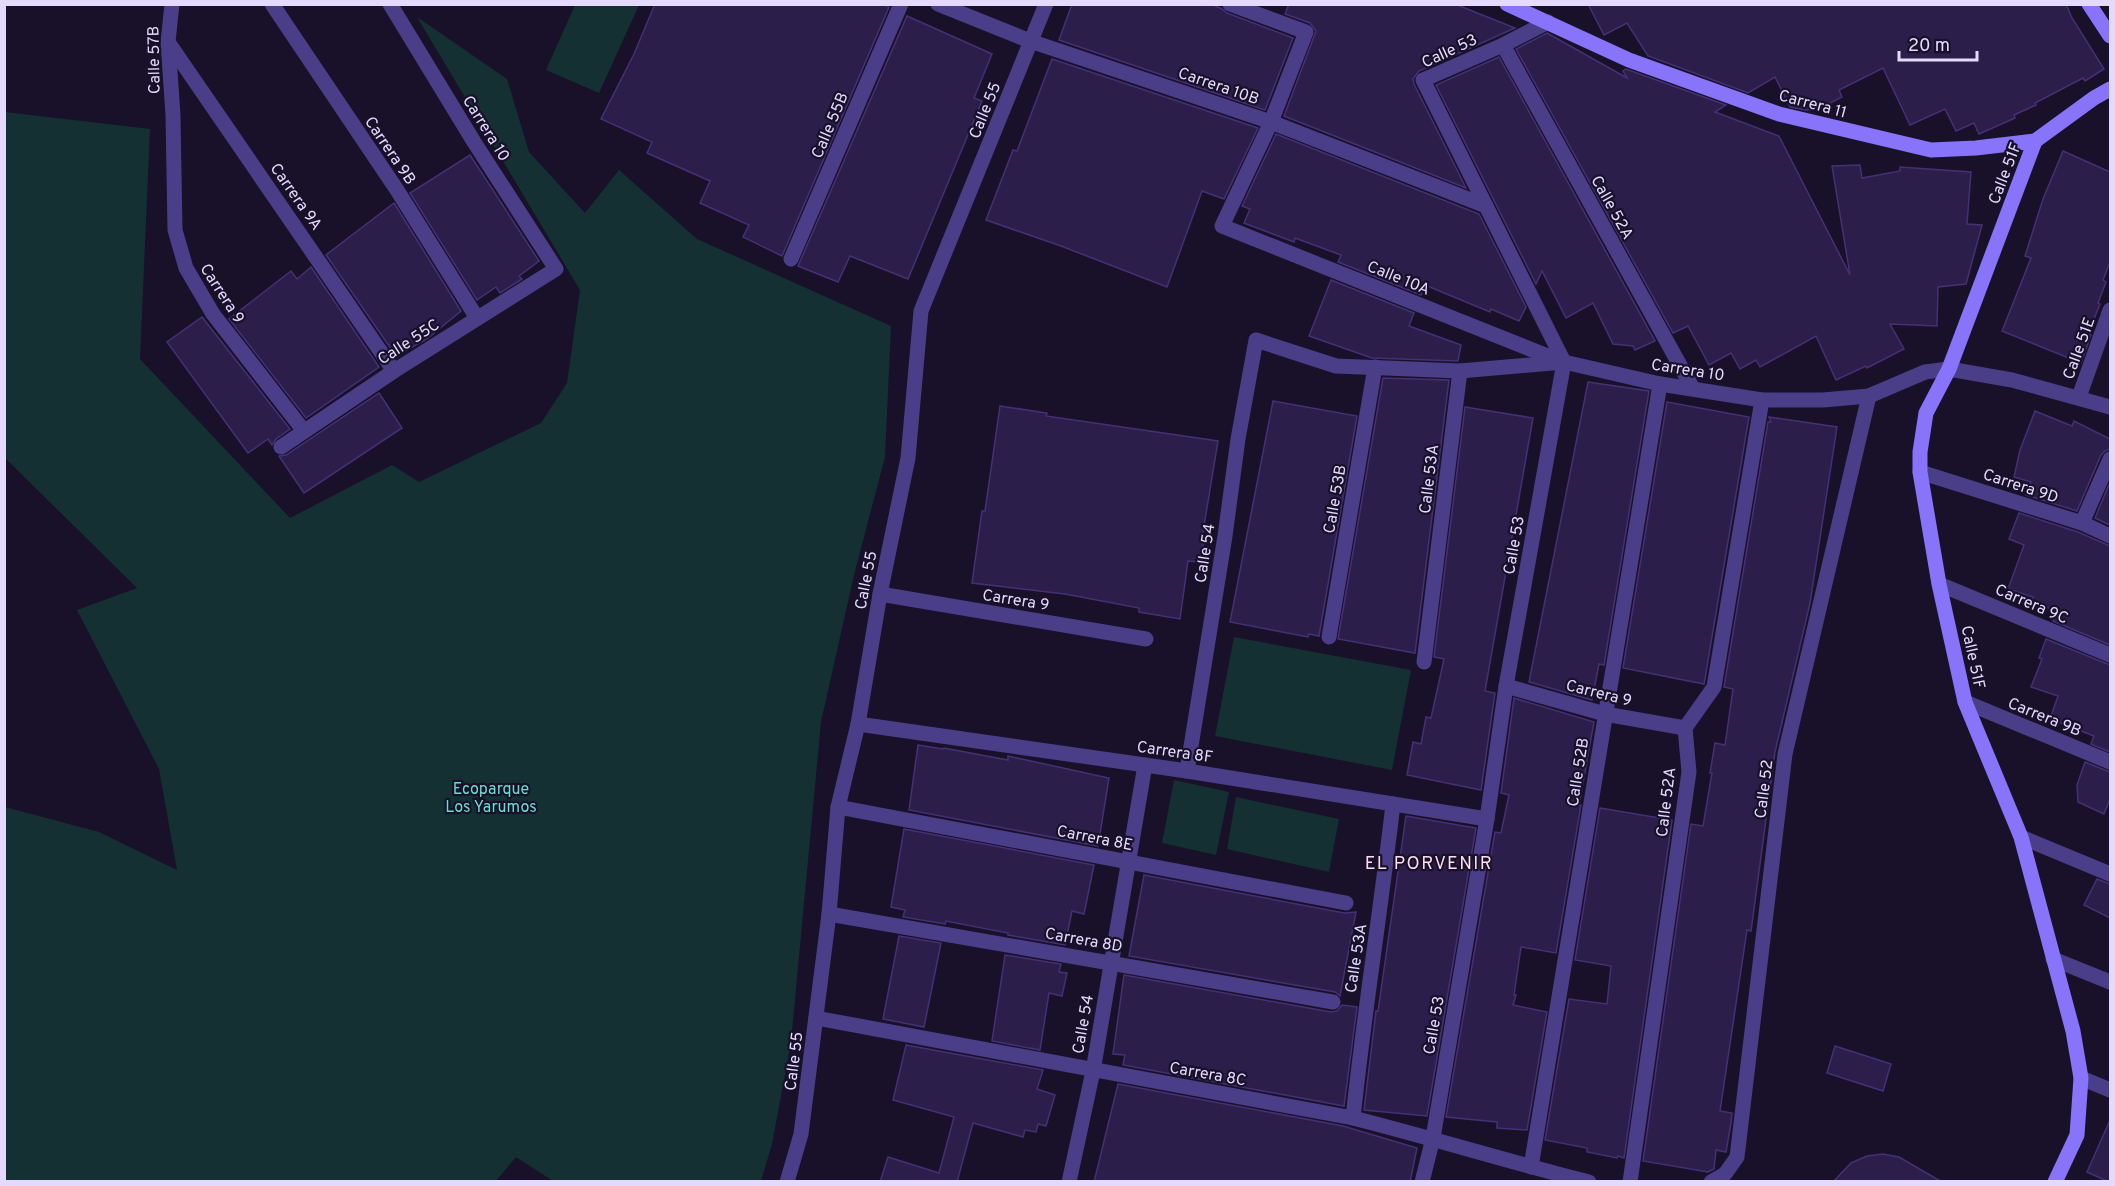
<svg xmlns="http://www.w3.org/2000/svg" width="2115" height="1186" font-family="Overpass,sans-serif">
  <style>
    .green { fill: #143033 }
    .building { fill: #2c1e4a; stroke: #463075; stroke-width: 1.5 }
    .lines { fill: none; stroke-linecap: round; stroke-linejoin: round }
    .street { stroke: #493e87; stroke-width: 15 }
    .secondary { stroke: #8874fb; stroke-width: 15 }
    .labels { text-anchor: middle; stroke-width: 4.5; stroke-linejoin: round; paint-order: stroke }
    .street-label { font-size: 16px; fill: #e3dafe; stroke: #181129 }
    .park-label { font-size: 16px; fill: #67decf; stroke: #181129 }
    .neighbourhood-label { font-size: 18px; letter-spacing: 1.5px; fill: #fedcee; stroke: #181129 }
  </style>
  <rect width="100%" height="100%" fill="#181129"/>
  <g class="green">
    <path d="M575 5H639L599 93 546 70Z"/>
    <path d="M417 17 507 79 529 152 585 213 619 170 697 239 891 326 885 457 854 575 821 722 791 1042 772 1144 761 1181H553L516 1157 495 1182 5 1181V807L99 832 177 870 159 769 77 610 137 588 5 458V112L150 129 140 359 290 518 392 465 419 482 541 423 567 383 580 290Z"/>
    <path d="M1234 637 1411 670 1392 770 1215 736Z"/>
    <path d="M1174 780 1229 792 1216 855 1162 843Z"/>
    <path d="M1236 797 1339 819 1329 872 1227 849Z"/>
  </g>
  <g class="building">
    <path d="M655 4H883L889 7 782 256 743 237 749 225 700 203 710 181 647 153 652 142 601 119 634 54Z"/>
    <path d="M1072 4H1211L1222 9 1227 13 1293 38 1265 110 1059 40Z"/>
    <path d="M1289 4H1455L1515 28 1419 71 1413 79 1414 84 1466 188 1284 116 1316 31 1310 23 1285 14Z"/>
    <path d="M1588 4H2066L2072 18 2104 69 2085 81 2083 78 2035 103 2036 105 2014 115 2015 118 1979 134 1974 123 1956 131 1945 109 1910 125 1883 68 1839 90 1842 97 1817 110H1806L1790 107 1775 77 1748 93 1648 56 1627 23 1604 35Z"/>
    <path d="M907 16 992 54 974 98 982 101 908 279 850 256 838 282 798 266Z"/>
    <path d="M1547 33 1627 78 1623 71 1626 69 1726 105 1715 112 1779 136 1850 275 1832 166 1860 165 1862 178 1900 171V167L1971 172 1967 224 1982 225 1966 284 1938 287 1937 326 1890 324 1904 349 1867 368 1866 366 1836 380 1816 336 1760 367 1756 360 1740 369 1731 353 1709 365 1688 326 1673 333 1516 49Z"/>
    <path d="M1499 57 1655 341 1635 350 1633 346 1613 344 1593 303 1566 318 1542 271 1536 284 1436 85Z"/>
    <path d="M1052 59 1258 128 1224 199 1202 191 1167 287 1061 246 986 220 1013 150 1017 151Z"/>
    <path d="M1276 134 1479 214 1526 307 1519 321 1491 309 1490 312 1425 285 1421 295 1338 262 1341 255 1295 238 1294 242 1244 223 1250 209 1242 206Z"/>
    <path d="M2063 151 2110 172V262L2103 280 2106 282 2098 303 2100 304 2088 334 2091 335 2081 363 2002 331 2031 258 2025 256 2043 199Z"/>
    <path d="M470 155 539 261 519 276 522 279 500 293 496 287 477 300 410 193Z"/>
    <path d="M394 203 461 311 427 339 396 356 326 255Z"/>
    <path d="M311 267 379 367 306 418 229 319 291 271 297 279Z"/>
    <path d="M1331 280 1414 313 1409 326 1461 345 1458 361 1372 358 1309 336Z"/>
    <path d="M202 317 290 429 276 439 272 445 268 439 248 453 167 342Z"/>
    <path d="M1383 378 1449 380 1415 653 1338 639Z"/>
    <path d="M1588 382 1649 391 1604 665 1599 664 1592 700 1529 682Z"/>
    <path d="M379 393 402 428 304 493 279 456 286 455Z"/>
    <path d="M1273 401 1357 416 1319 636 1309 634 1308 637 1230 622Z"/>
    <path d="M1667 402 1749 417 1704 684 1623 668Z"/>
    <path d="M1000 406 1047 413 1046 416 1218 441 1202 538H1204L1201 562 1188 561 1180 619 1139 612V608L1065 594 972 583 982 511H985Z"/>
    <path d="M1465 407 1533 418 1485 691 1495 693 1481 790 1407 775 1413 742 1421 744 1426 717 1431 718 1444 659 1434 657Z"/>
    <path d="M2035 411 2072 426 2074 421 2110 439V449L2105 451 2101 455 2077 511 2026 495 2031 482 2014 477 2020 450Z"/>
    <path d="M1769 417 1837 427 1810 603 1775 752 1751 931 1747 930 1720 1111 1732 1113 1731 1123 1726 1152 1716 1150 1714 1169 1708 1172 1643 1161 1691 824 1703 826 1712 773H1710L1715 743 1725 745 1733 689 1724 687 1768 422H1771Z"/>
    <path d="M2110 482V525L2095 518Z"/>
    <path d="M2019 513 2078 532 2110 546V645L2053 621 2057 611 2031 602 2033 597 2008 589 2024 545 2009 539Z"/>
    <path d="M2046 639 2110 665V752L2091 744 2094 736 2050 719 2058 696 2031 687 2042 659 2039 658Z"/>
    <path d="M1514 698 1594 722 1579 805H1581L1556 953 1521 947 1514 995H1516L1513 1005 1547 1012 1527 1130 1497 1128V1122L1446 1117 1495 832 1501 833 1509 795 1501 793Z"/>
    <path d="M918 745 943 749 944 748 1008 760V756L1109 778 1098 846 909 810Z"/>
    <path d="M2085 762 2110 772V799L2104 814 2078 802 2077 785Z"/>
    <path d="M1600 808 1672 820 1624 1158 1618 1156 1617 1158 1587 1152V1148L1545 1140 1569 999 1607 1004 1611 966 1575 960Z"/>
    <path d="M1406 816 1476 828 1427 1116 1364 1110 1376 1011H1378Z"/>
    <path d="M904 829 1094 865 1084 914 1072 911 1065 945 1008 935V933L946 921 945 924 903 917 905 910 891 907Z"/>
    <path d="M1144 875 1344 913 1356 912 1340 996 1335 992 1129 956Z"/>
    <path d="M2097 879 2110 884V918L2084 905Z"/>
    <path d="M899 936 941 943 924 1027 883 1019Z"/>
    <path d="M1005 955 1061 964 1059 972 1067 973 1062 996 1049 993 1040 1050 992 1041Z"/>
    <path d="M1124 975 1331 1012 1337 1011 1342 1005 1357 1007 1344 1106 1123 1065 1125 1055 1113 1054Z"/>
    <path d="M906 1045 1043 1070 1037 1089 1055 1095 1046 1126 1038 1124 1036 1132 1025 1130 1023 1137 973 1123 957 1182H880L888 1157 939 1173 954 1117 893 1100Z"/>
    <path d="M1835 1046 1891 1064 1883 1091 1827 1073Z"/>
    <path d="M1118 1084 1343 1126 1417 1148 1410 1182H1094Z"/>
    <path d="M2110 1120V1182H2109L2087 1172Z"/>
    <path d="M1883 1154 1899 1157 1942 1182H1833L1851 1163 1867 1156Z"/>
  </g>
  <g class="lines">
    <g class="street">
      <path d="M172 4 168 42 173 115 175 230 186 268 213 314 304 431"/>
      <path d="M272 4 397 190 477 318"/>
      <path d="M938 4 1030 41 1271 122 1486 206"/>
      <path d="M1230 4 1306 32 1271 122 1222 226 1560 361"/>
      <path d="M168 42 394 371"/>
      <path d="M1503 45 1692 387"/>
      <path d="M791 259 901 4"/>
      <path d="M2079 397 2110 310"/>
      <path d="M281 447 394 371 556 269 474 142 390 4"/>
      <path d="M1920 472 2082 523 2110 536"/>
      <path d="M2082 523 2110 459"/>
      <path d="M1939 584 2110 655"/>
      <path d="M880 594 1146 639"/>
      <path d="M1329 637 1375 367"/>
      <path d="M1424 662 1460 371"/>
      <path d="M1506 686 1605 714 1685 728"/>
      <path d="M1965 702 2110 762"/>
      <path d="M858 724 1187 771 1487 819"/>
      <path d="M1187 771 1225 536 1238 439 1256 340 1336 366 1460 371 1564 362 1660 384 1762 400H1823L1869 396 1925 372 1949 369 2012 380 2110 407"/>
      <path d="M838 807 1346 903"/>
      <path d="M2021 837 2110 874"/>
      <path d="M829 914 1333 1002"/>
      <path d="M2053 959 2110 982"/>
      <path d="M816 1018 1353 1118C1432 1138 1510 1162 1589 1182"/>
      <path d="M2081 1078 2110 1090"/>
      <path d="M1353 1118C1364 1013 1381 909 1393 804"/>
      <path d="M1531 1167 1660 384"/>
      <path d="M787 1182 801 1134 829 914 838 807 858 724 880 594 908 458 921 311 1046 4"/>
      <path d="M1069 1182 1093 1071 1145 765"/>
      <path d="M1422 1182 1433 1138 1487 819 1506 686 1564 362 1423 80 1503 45 1548 22"/>
      <path d="M1630 1182 1689 772 1685 728 1714 687 1762 400"/>
      <path d="M1711 1182 1725 1174 1737 1157 1785 754 1869 396"/>
    </g>
    <g class="secondary">
      <path d="M1507 4 1629 60 1779 114 1931 150 1976 148 2035 141 2094 98 2110 89"/>
      <path d="M2089 4 2110 36"/>
      <path d="M2035 141 1949 369 1926 413 1920 452V472L1939 584 1965 702 2021 837 2073 1031 2081 1078 2077 1135 2055 1182"/>
    </g>
  </g>
  <g class="labels">
    <g class="street-label">
      <text transform="translate(1449 50) rotate(-25)" y="6">Calle 53</text>
      <text transform="translate(153 60) rotate(-91)" y="6">Calle 57B</text>
      <text transform="translate(1219 85) rotate(19)" y="6">Carrera 10B</text>
      <text transform="translate(1813 103) rotate(15)" y="6">Carrera 11</text>
      <text transform="translate(984 110) rotate(-68)" y="6">Calle 55</text>
      <text transform="translate(829 125) rotate(-67)" y="6">Calle 55B</text>
      <text transform="translate(487 128) rotate(58)" y="6">Carrera 10</text>
      <text transform="translate(391 150) rotate(56)" y="6">Carrera 9B</text>
      <text transform="translate(2004 173) rotate(-69)" y="6">Calle 51F</text>
      <text transform="translate(297 196) rotate(55)" y="6">Carrera 9A</text>
      <text transform="translate(1613 207) rotate(61)" y="6">Calle 52A</text>
      <text transform="translate(1399 277) rotate(22)" y="6">Calle 10A</text>
      <text transform="translate(223 293) rotate(57)" y="6">Carrera 9</text>
      <text transform="translate(408 341) rotate(-33)" y="6">Calle 55C</text>
      <text transform="translate(2078 348) rotate(-70)" y="6">Calle 51E</text>
      <text transform="translate(1688 369) rotate(9)" y="6">Carrera 10</text>
      <text transform="translate(1428 479) rotate(-83)" y="6">Calle 53A</text>
      <text transform="translate(2021 485) rotate(18)" y="6">Carrera 9D</text>
      <text transform="translate(1334 499) rotate(-80)" y="6">Calle 53B</text>
      <text transform="translate(1513 545) rotate(-80)" y="6">Calle 53</text>
      <text transform="translate(1204 553) rotate(-81)" y="6">Calle 54</text>
      <text transform="translate(865 580) rotate(-79)" y="6">Calle 55</text>
      <text transform="translate(1016 599) rotate(9)" y="6">Carrera 9</text>
      <text transform="translate(2032 603) rotate(23)" y="6">Carrera 9C</text>
      <text transform="translate(1974 657) rotate(78)" y="6">Calle 51F</text>
      <text transform="translate(1599 692) rotate(14)" y="6">Carrera 9</text>
      <text transform="translate(2045 716) rotate(22)" y="6">Carrera 9B</text>
      <text transform="translate(1175 751) rotate(8)" y="6">Carrera 8F</text>
      <text transform="translate(1577 772) rotate(-81)" y="6">Calle 52B</text>
      <text transform="translate(1763 789) rotate(-83)" y="6">Calle 52</text>
      <text transform="translate(1665 802) rotate(-83)" y="6">Calle 52A</text>
      <text transform="translate(1095 837) rotate(11)" y="6">Carrera 8E</text>
      <text transform="translate(1084 939) rotate(10)" y="6">Carrera 8D</text>
      <text transform="translate(1355 958) rotate(-81)" y="6">Calle 53A</text>
      <text transform="translate(1082 1024) rotate(-80)" y="6">Calle 54</text>
      <text transform="translate(1433 1025) rotate(-80)" y="6">Calle 53</text>
      <text transform="translate(793 1061) rotate(-83)" y="6">Calle 55</text>
      <text transform="translate(1208 1073) rotate(10)" y="6">Carrera 8C</text>
    </g>
    <g class="park-label">
      <text x="491" y="794">Ecoparque<tspan x="491" dy="18">Los Yarumos</tspan></text>
    </g>
    <g class="neighbourhood-label">
      <text x="1429" y="869">EL PORVENIR</text>
    </g>
  </g>
  <rect width="2115" height="1186" fill="none" stroke="#e3dafe" stroke-width="12"/>
  <path d="M1899 51v9h78v-9" fill="none" stroke="#e3dafe" stroke-width="3"/>
  <text x="1908" y="51" font-size="18" fill="#e3dafe" stroke="#181129" stroke-width="4.5" paint-order="stroke">20 m</text>
</svg>
